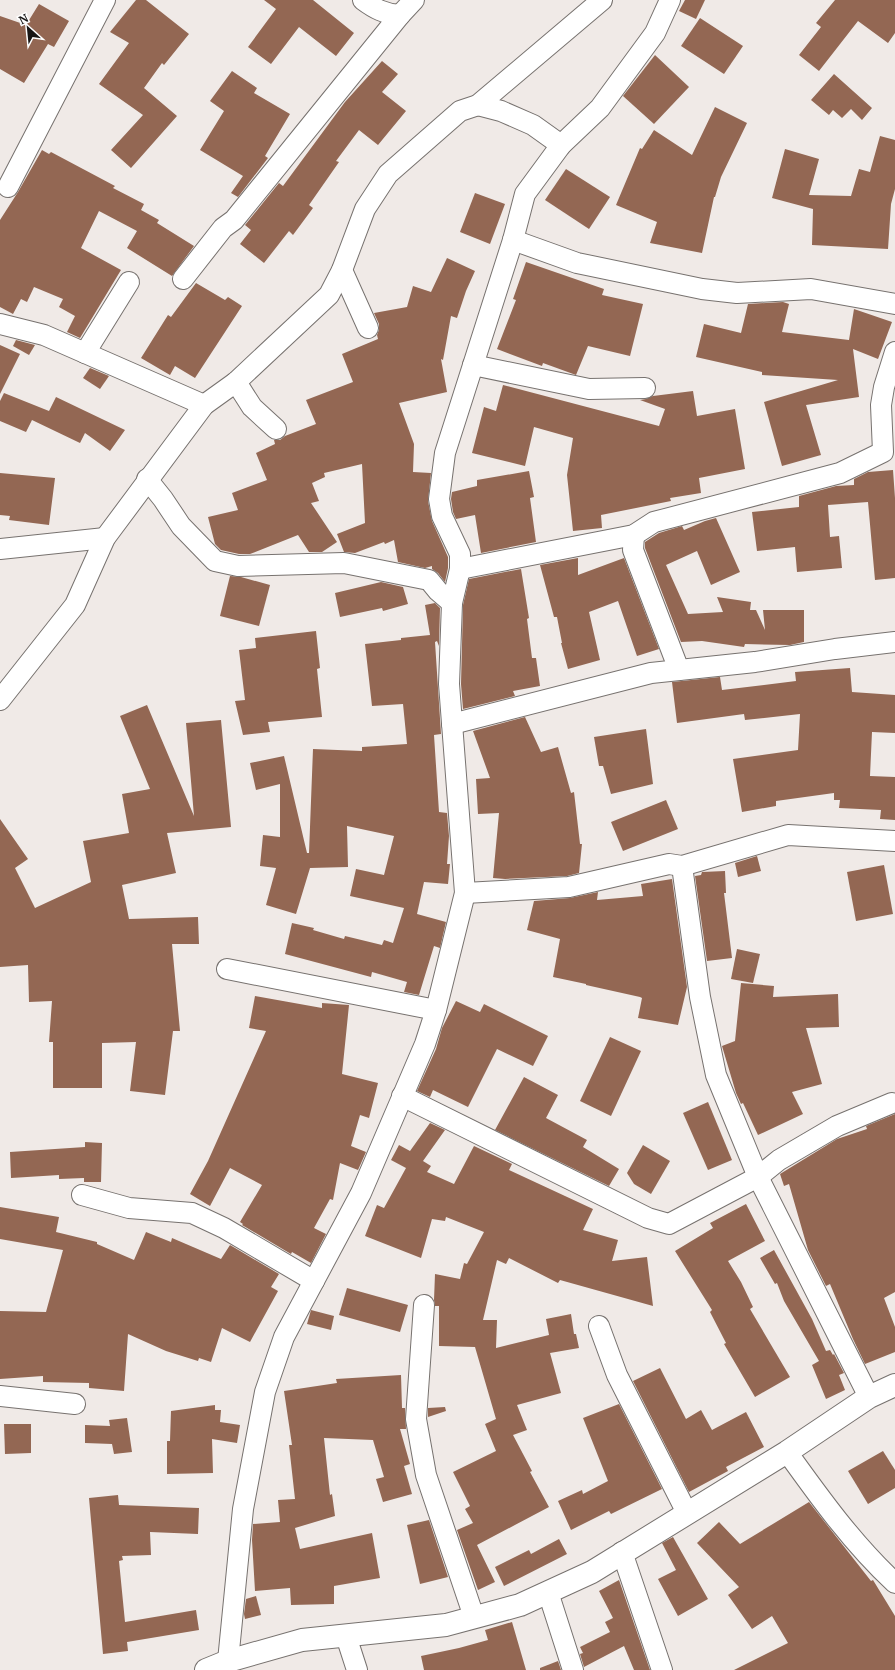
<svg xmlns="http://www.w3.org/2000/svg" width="895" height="1670" font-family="Merriweather,serif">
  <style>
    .building { fill: #936753 }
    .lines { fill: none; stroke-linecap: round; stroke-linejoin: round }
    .minor-casing { stroke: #77726f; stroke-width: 22 }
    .tertiary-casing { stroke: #77726f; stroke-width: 24 }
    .minor { stroke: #fff; stroke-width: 20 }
    .tertiary { stroke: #fff; stroke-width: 22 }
  </style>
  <rect width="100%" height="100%" fill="#f0eae7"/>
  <g class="building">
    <path d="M136 0H146L189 34 164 65 162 63 144 88 177 116 131 168 111 150 143 115 99 84 129 43 110 32Z"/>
    <path d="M264 0H313L354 33 336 56 299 27 271 64 248 47 276 9Z"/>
    <path d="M685 0H705L696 19 679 11Z"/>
    <path d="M835 0H895V33L888 43 858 21 819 71 799 55 821 27 816 23Z"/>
    <path d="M39 4 69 21 54 47 48 44 24 83 0 69V16L26 25Z"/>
    <path d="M700 18 743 46 724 74 681 46Z"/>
    <path d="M655 55 689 87 654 124 623 96Z"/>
    <path d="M382 61 398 74 382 92 406 111 378 145 359 130 336 161 339 162 309 205 313 208 293 235 289 231 264 263 240 244 251 230 245 225 279 183 283 186 345 102Z"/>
    <path d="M232 71 257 88 254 93 290 114 265 156 268 158 238 197 231 193 243 176 200 150 224 111 210 101Z"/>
    <path d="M834 74 872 108 862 120 851 109 842 118 833 110 829 115 811 100Z"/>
    <path d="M715 107 747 123 721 177 715 197H714L702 253 650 243 657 222 616 205 640 148 642 149 654 130 692 155Z"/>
    <path d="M880 136 895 140V189L891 204 888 249 812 245 813 209 772 198 785 149 819 159 809 195 851 196 859 169 870 172Z"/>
    <path d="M42 150 49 154 51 152 115 186 113 188 144 204 141 210 159 220 157 223 194 246 172 276 127 248 137 231 99 211 81 248 121 270 80 338 67 332 75 316 59 307 63 299 34 287 27 302 21 299 13 314 0 307V220L18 192Z"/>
    <path d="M566 169 610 197 589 229 545 200Z"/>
    <path d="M475 193 505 204 490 244 460 232Z"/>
    <path d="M447 258 475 271 466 291 457 318 451 316 443 360 441 359 447 392 399 403 414 444 413 472 431 473 428 501 432 521 448 557V568L445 582 438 573 432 569V566L425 568 398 562 394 540 385 544 384 542 355 553 344 552 337 534 365 523 362 464 324 473 325 477 312 483 319 501 311 503 337 542 322 552H309L298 535 250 554H239L221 550 215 544 208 517 238 510 232 493 267 480 256 453 275 444 274 440H280L285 436 316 424 306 400 353 382 342 354 378 339 377 335 379 330V324L374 313 407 307 413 286 431 292Z"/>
    <path d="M526 262 604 289 602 295 643 304 630 356 588 346 576 375 543 363 542 366 497 349 516 300 513 299Z"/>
    <path d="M196 283 225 300 228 297 242 306 195 378 175 366 170 375 141 358 168 315 171 317Z"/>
    <path d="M783 302 789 304 782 332 849 340 854 309 892 322 878 359 853 349 859 397 806 405 821 455 782 466 764 402 838 380 762 375V372L696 357 704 324 741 333 748 304Z"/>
    <path d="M16 340 35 345 29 355 13 346Z"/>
    <path d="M0 345 20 354 0 394Z"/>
    <path d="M90 368 109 376 100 389 83 378Z"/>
    <path d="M503 385 659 426 665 409 640 400 646 399 653 396 693 391 697 416 735 409 745 469 699 478 701 493 670 498 671 501 601 515 602 528 573 531 567 475 573 438 534 427 525 466 472 453 484 407 496 411Z"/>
    <path d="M4 393 49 411 56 397 125 430 110 451 85 433 80 443 32 420 26 432 0 421V401Z"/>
    <path d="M893 470 895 498V578L875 580 868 502 828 505 830 537 839 536 842 568 797 572 795 547 757 551 752 512 799 507V496L836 486 854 485V479L868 472Z"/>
    <path d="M529 471 534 497 530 498 536 542 481 553 475 515 456 519 453 512 451 499 452 492 477 486V480Z"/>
    <path d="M0 473 55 478 49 525 9 520 10 516 0 515Z"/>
    <path d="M716 518 740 572 711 585 697 551 666 565 688 614 723 612 717 597 751 602 750 610H756L765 630 763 610H804V642L790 645 745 644 744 647 702 641 681 642 645 548V542L659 533 682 526 684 530 705 521Z"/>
    <path d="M578 558V575L624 558 659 649 637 656 618 601 589 612 600 660 568 669 561 643H562L557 617H554L540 565Z"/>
    <path d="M521 569 529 618 527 619 532 658H536L540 686 513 691 515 696 463 709 461 684 463 605 469 579Z"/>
    <path d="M230 576 241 577 270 585 259 626 220 616Z"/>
    <path d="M381 582 403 587 408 604 383 611 382 608 340 617 335 593Z"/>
    <path d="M435 603 440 608 439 646 437 641 435 642 441 734 434 735 439 812 447 813 449 836 447 864H450L448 884 424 882 417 914 446 922 440 948 434 946 419 995 404 992 407 982 372 972 371 977 285 954 292 923 314 928 313 930 344 939 345 936 382 945 384 940 393 943 404 908 350 896 356 869 384 875 394 836 347 826 348 867 310 868 296 914 266 905 276 868 260 866 263 835 280 837V784L256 790 250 763 284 756 307 853H309L313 749 362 751V747L407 744 403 704 372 706 365 644 401 640V638L430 635 425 605Z"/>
    <path d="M316 631 320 668 317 669 322 717 268 722 270 732 243 735 235 701 245 700 239 650 256 648 255 638Z"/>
    <path d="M850 668 852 692 895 695V733L872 732 870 776 895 777V820L880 819 881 810 839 808 840 800H834V793L776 801V806L742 812 733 759 798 750 800 714 745 720 744 714 677 723 672 682 720 677 722 690 796 681 795 672Z"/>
    <path d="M147 705 194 816 186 723 221 720 231 827 167 833 176 873 122 885 129 919 198 917 199 944H172L180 1031H173L165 1095 130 1091 136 1042 102 1043V1088H53V1042H49L52 1001 29 1002 28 965 0 967V819L28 859 15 868 35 908 91 882 83 841 129 833 122 794 150 789 120 716Z"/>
    <path d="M525 717 541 752 558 747 571 793 574 792 580 844H582L579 873 567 876 505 879 493 878 499 813 478 814 476 779 490 778 473 731Z"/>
    <path d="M646 729 653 784 611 794 603 766H599L594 737Z"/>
    <path d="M666 800 678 829 623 851 611 822Z"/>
    <path d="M757 856 761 871 738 877 735 863Z"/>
    <path d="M884 865 893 914 856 921 847 872Z"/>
    <path d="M725 871 726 893H724L732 958 707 961 695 876 701 875 702 872Z"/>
    <path d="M672 879 687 987 678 1025 638 1018 642 998 640 997 586 985V984L553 977 560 939 527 930 534 901 570 898 598 892 597 900 643 896 641 884Z"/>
    <path d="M737 949 760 954 753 983 731 979Z"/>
    <path d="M741 983 774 986 773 997 838 994 839 1027 806 1028 822 1084 792 1092 803 1114 758 1135 743 1103 741 1104 736 1093 722 1046 735 1041Z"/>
    <path d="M255 996 322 1008V1003L349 1005 342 1074 378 1083 369 1118 360 1115 351 1146 366 1152 358 1170 340 1163 333 1200 330 1199 314 1228 326 1234 311 1263 292 1252 291 1254 242 1225 243 1224 240 1222 262 1185 230 1168 210 1206 190 1194 208 1161 266 1031 249 1028Z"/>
    <path d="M456 1001 480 1012 484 1004 548 1036 533 1066 497 1049 468 1107 433 1090 430 1097 417 1091 436 1049 442 1028Z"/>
    <path d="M610 1037 641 1051 611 1116 580 1101Z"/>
    <path d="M524 1077 558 1095 546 1118 587 1140 583 1147 619 1169 609 1186 495 1130Z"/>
    <path d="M708 1102 732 1160 708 1170 683 1113Z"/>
    <path d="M895 1114V1292L884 1298 895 1327V1352L865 1364 853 1339 830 1284 826 1286 808 1250 789 1184 784 1186 780 1174 837 1139 867 1129 866 1126Z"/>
    <path d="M430 1123 445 1130 423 1161 431 1166 427 1172 454 1184 474 1146 512 1164 509 1170 593 1209 583 1230 618 1240 612 1261 647 1257 653 1306 560 1280 558 1283 509 1258 506 1264 497 1260 483 1320H497L496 1348 549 1335 546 1319 571 1314 574 1334H576L579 1348 550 1353 561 1393 517 1405 527 1430 513 1435 532 1471 530 1472 549 1507 477 1545 495 1582 478 1590 457 1530 473 1523 465 1509 470 1506 453 1472 496 1451 485 1424 496 1419 475 1347 439 1346V1306H435L434 1300 435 1274 460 1279 464 1263 467 1264 484 1232 446 1217 445 1221 432 1219 421 1258 365 1236 377 1205 384 1208 406 1168 391 1160 399 1145 410 1151Z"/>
    <path d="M85 1142 102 1143 101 1182H84V1178L59 1179V1175L11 1178 10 1152 85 1147Z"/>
    <path d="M643 1145 670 1161 651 1194 634 1184 627 1173Z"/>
    <path d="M746 1204 765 1241 728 1261 741 1282 753 1307 750 1309 790 1377 755 1397 724 1344 726 1343 710 1312 712 1310 675 1251 713 1228 710 1223Z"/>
    <path d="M0 1207 59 1217 56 1232 97 1242V1244L134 1260 146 1232 171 1242 172 1238 221 1259 230 1245 279 1274 271 1287 278 1291 250 1342 222 1328 211 1362 199 1358 198 1361 166 1351 128 1334 124 1391 89 1388V1383L43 1382V1376L0 1379V1311L46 1312 63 1250 0 1239Z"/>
    <path d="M774 1250 812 1319 826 1351 830 1350 833 1355 834 1354 844 1373 839 1375 845 1390 826 1399 812 1365 819 1361 784 1301 777 1283 775 1284 760 1258Z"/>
    <path d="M347 1288 408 1305 400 1332 339 1315Z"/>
    <path d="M311 1310 334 1316 331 1330 307 1324Z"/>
    <path d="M660 1368 686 1419 701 1410 712 1430 746 1412 764 1447 726 1467 728 1471 689 1492 633 1381Z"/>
    <path d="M401 1375 402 1408H405L406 1429H400L410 1464 404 1466 412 1494 383 1502 376 1479 384 1477 373 1440 324 1438 330 1495 332 1494 335 1516 295 1528 300 1549 372 1533 380 1578 334 1586V1604L291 1605 290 1588 255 1591 252 1540 253 1524 280 1522 278 1500 295 1499 289 1445H292L284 1391 337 1383 336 1379Z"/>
    <path d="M619 1404 662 1489 611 1514 609 1511 571 1530 558 1501 582 1490 583 1494 608 1481 583 1418Z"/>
    <path d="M215 1405V1410H221L220 1422 240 1425 237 1443 212 1439 213 1473 167 1474V1441H170L171 1411Z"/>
    <path d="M445 1407 446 1411 428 1417V1408Z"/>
    <path d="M127 1418 132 1452 114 1454 112 1444 85 1443V1425L110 1426 109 1420Z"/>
    <path d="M4 1424H31V1453L5 1454Z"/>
    <path d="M883 1451 895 1470V1488L868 1504 848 1471Z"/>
    <path d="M118 1495 119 1505 199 1508 198 1534 150 1532 151 1555 122 1556 123 1560 119 1561 125 1622 196 1610 199 1630 127 1642 128 1651 103 1654 89 1498Z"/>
    <path d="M809 1502 871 1581 873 1580 895 1616V1670H734L788 1643 772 1616 752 1629 728 1595 739 1587 697 1543 719 1522 740 1544Z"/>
    <path d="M429 1520 448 1577 420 1584 407 1525Z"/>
    <path d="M673 1537 708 1599 678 1616 658 1579 676 1570 662 1543Z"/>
    <path d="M559 1539 567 1554 504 1586 495 1567 529 1550 531 1554Z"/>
    <path d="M619 1580 650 1670H634L624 1646 584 1667 580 1654 583 1653 580 1647 610 1632 605 1622 613 1618 599 1591Z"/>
    <path d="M256 1596 261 1615 245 1619 244 1614 246 1599Z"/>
    <path d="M512 1622 526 1670H424L421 1656 459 1648 488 1640 485 1630Z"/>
    <path d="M558 1661 561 1670H540V1668Z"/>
  </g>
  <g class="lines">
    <defs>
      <g id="minor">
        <path d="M363 0C375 9 385 14 400 15"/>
        <path d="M478 105 501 111 533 125 561 145"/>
        <path d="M8 187 105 0"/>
        <path d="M513 240 577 263 702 289 737 293 811 289 895 304"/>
        <path d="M342 270 368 328"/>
        <path d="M183 279 223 228 234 220 400 15 414 0"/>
        <path d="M0 324 44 335 204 405"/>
        <path d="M85 353 129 282"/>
        <path d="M473 365 589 389 645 388"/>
        <path d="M236 382 252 407 276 429"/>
        <path d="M147 479 163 499 181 526 215 561 238 566 344 563 429 580 438 591 452 603"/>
        <path d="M634 535 633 550 679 670"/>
        <path d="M0 549 105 538"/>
        <path d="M460 569 634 535 654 522 840 473 883 452 881 405 884 387 895 352"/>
        <path d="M0 700 75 605 105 538 204 405 236 382 329 295 342 270 365 209 388 174 460 111 478 105 602 0"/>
        <path d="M452 724 651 673 755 662 835 649 895 642"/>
        <path d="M682 866 700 997 716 1075 758 1177 869 1397"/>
        <path d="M465 893 569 887 669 864 682 866 788 835 895 841"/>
        <path d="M227 969 436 1010"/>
        <path d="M402 1096 648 1218 669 1224 758 1177 779 1160 837 1126 892 1103"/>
        <path d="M82 1195 129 1208 192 1213 224 1228 314 1281"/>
        <path d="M424 1305 416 1419 426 1475 474 1617"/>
        <path d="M599 1326 617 1375 687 1513"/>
        <path d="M0 1396 75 1404"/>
        <path d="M787 1452C820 1498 853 1544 895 1583"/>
        <path d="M622 1552 662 1670"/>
        <path d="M548 1592 573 1670"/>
        <path d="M346 1636 357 1670"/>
        <path d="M228 1661 243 1509 265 1392 284 1337 361 1193 425 1044 436 1010 465 893 449 684 452 603 460 569V554L442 516 439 499 445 453 513 240 525 194 561 145 600 108 655 33 670 0"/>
      </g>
      <path id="tertiary" d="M206 1670 228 1661 302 1640 446 1625 520 1605 592 1572 787 1452 869 1397 895 1385"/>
    </defs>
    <use href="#minor" class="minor-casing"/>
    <use href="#tertiary" class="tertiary-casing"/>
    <use href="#minor" class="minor"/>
    <use href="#tertiary" class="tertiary"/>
  </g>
  <g transform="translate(28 28) rotate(333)" stroke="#ffffff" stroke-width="3" paint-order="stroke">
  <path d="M0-3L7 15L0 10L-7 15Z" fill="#181615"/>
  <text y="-6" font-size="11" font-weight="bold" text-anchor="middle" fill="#181615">N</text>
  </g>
</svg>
